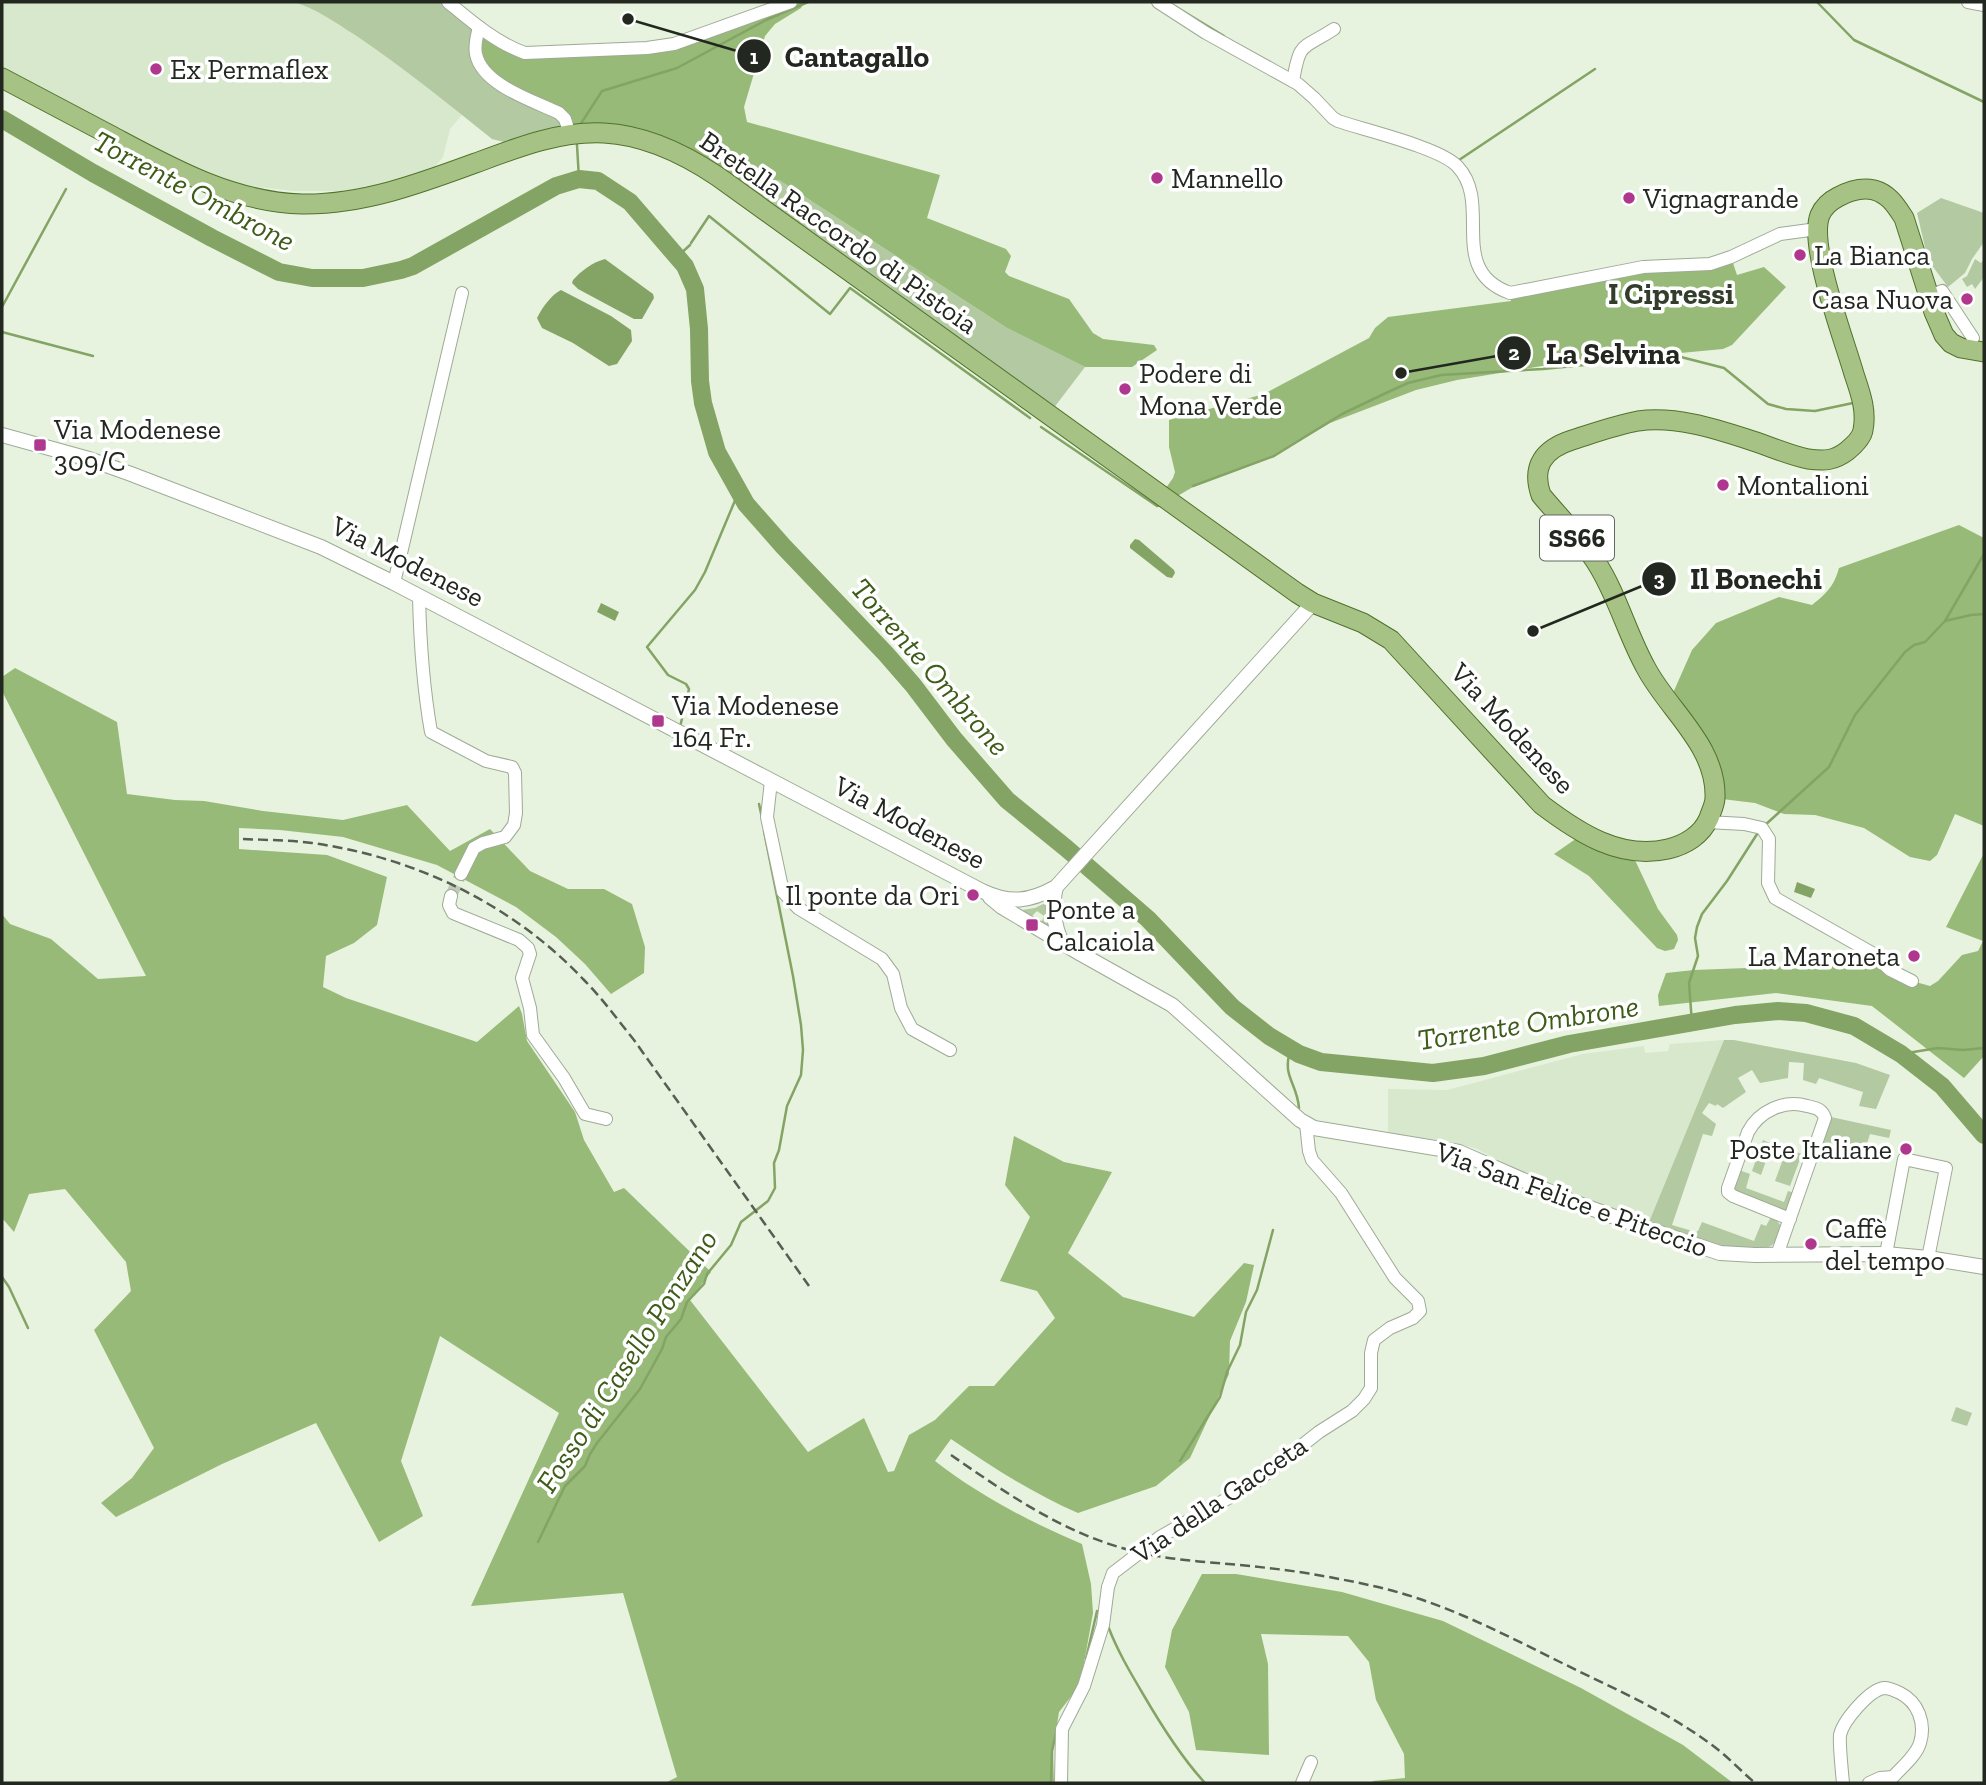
<svg xmlns="http://www.w3.org/2000/svg" width="1986" height="1785" font-family="'Zilla Slab',serif">
  <style>
    .built { fill: #d8e8cc }
    .green { fill: #b3c9a1 }
    .forest { fill: #97ba78 }
    .water { fill: #83a464 }
    .lines { fill: none; stroke-linecap: round; stroke-linejoin: round }
    .stream { stroke: #83a464; stroke-width: 2.5 }
    .river { stroke: #83a464; stroke-width: 18 }
    .minor-tunnel { stroke: #c0cab8; stroke-width: 12; stroke-dasharray: 12 6; stroke-linecap: butt }
    .minor-casing { stroke: #9faa96; stroke-width: 14 }
    .tertiary-casing { stroke: #9faa96; stroke-width: 16 }
    .primary-casing { stroke: #51722c; stroke-width: 21 }
    .minor { stroke: #fff; stroke-width: 12 }
    .tertiary { stroke: #fff; stroke-width: 14 }
    .primary { stroke: #a6c285; stroke-width: 19 }
    .rail { stroke: #575e53; stroke-width: 2.5; stroke-dasharray: 10 5; stroke-linecap: butt }
    .poi-dot { fill: #af388e; stroke: #fff; stroke-width: 2.5 }
    .labels { text-anchor: middle; stroke-width: 7; stroke-linejoin: round; paint-order: stroke }
    .shield { fill: #fff; stroke: #646862; stroke-width: 2 }
    .shield-label { font-size: 26px; font-weight: bold; fill: #22271f }
    .poi-label { font-size: 28px; fill: #22271f; stroke: #fff; text-anchor: start }
    .street-label { font-size: 28px; fill: #22271f; stroke: #fff }
    .water-label { font-size: 30px; font-style: italic; fill: #3d5c18; stroke: #fff }
    .neighbourhood-label { font-size: 30px; font-weight: bold; fill: #333d2c; stroke: #fff }
    .leader { fill: none; stroke: #22271f; stroke-width: 2.5 }
    .callout-dot { fill: #22271f; stroke: #fff; stroke-width: 2.5 }
    .mark-label { font-size: 21px; text-anchor: middle; font-weight: bold; fill: #fff }
    .callout-label { font-size: 30px; text-anchor: middle; font-weight: bold; fill: #22271f; stroke: #fff; stroke-width: 7; stroke-linejoin: round; paint-order: stroke }
  </style>
  <rect width="100%" height="100%" fill="#e7f3de"/>
  <g class="built">
    <path d="M2 2H294L313 8 374 48 421 81 462 115 450 129 443 157 434 168 401 180 373 187 338 191H294L242 185 185 163 2 68Z"/>
    <path d="M1724 1040 1649 1222 1535 1179 1475 1148 1438 1140 1388 1133V1089L1447 1090 1583 1054 1644 1046 1645 1053 1668 1051 1670 1044Z"/>
  </g>
  <g class="green">
    <path d="M294 2H445L569 125 504 142 492 139C447 103 403 67 355 35 334 22 317 9 294 2Z"/>
    <path d="M779 180 1007 328 1085 367 1053 409 740 184Z"/>
    <path d="M1941 198 1984 213V242L1972 259 1965 273 1948 287 1928 260 1917 213Z"/>
    <path d="M1975 259 1981 263 1984 259V277L1975 289 1972 284 1967 287 1962 279 1967 276Z"/>
    <path d="M1047 902 1049 926H1047L1041 923 1044 916 1037 911 1032 916 1022 910 1035 908Z"/>
    <path d="M1724 1040H1734L1856 1063 1890 1075 1876 1109 1859 1106 1863 1092 1819 1078 1816 1084 1803 1080 1804 1063 1789 1062 1788 1078 1760 1083 1752 1070 1738 1078 1746 1092 1723 1108 1717 1104 1716 1106 1709 1103 1702 1113 1716 1124 1712 1136 1703 1134 1672 1225 1696 1232 1698 1231 1702 1222 1754 1241 1761 1224 1766 1226 1771 1217 1777 1221 1781 1226 1776 1241 1771 1246 1763 1249 1717 1246 1649 1222Z"/>
    <path d="M1831 1117 1891 1130 1889 1138 1870 1134 1865 1150 1857 1149 1854 1160 1829 1155 1830 1150 1821 1147Z"/>
    <path d="M1763 1140 1772 1144 1761 1175 1752 1171Z"/>
    <path d="M1786 1151 1792 1153 1793 1151 1802 1154 1790 1186 1775 1181Z"/>
    <path d="M1739 1170 1750 1174 1746 1188 1784 1202 1788 1191 1795 1193 1787 1210 1785 1211 1733 1191Z"/>
    <path d="M1956 1407 1972 1413 1967 1426 1951 1421Z"/>
  </g>
  <g class="forest">
    <path d="M785 2H802L803 4 801 8 775 24 765 36 744 107 747 122 940 175 927 218 1006 249 1011 256 1005 272 1009 276 1069 299 1093 333 1103 339 1154 345 1157 350 1132 367H1085L1007 328 779 180 740 184 713 166 569 125 520 93 482 64 481 28 529 52 658 45Z"/>
    <path d="M1731 257 1737 275 1764 267 1786 287 1732 345 1723 349 1542 366 1457 380 1416 390 1330 423 1274 456 1198 484 1169 501 1161 495 1173 478 1175 472 1169 447V420L1264 394 1369 338 1375 328 1388 317 1511 301 1510 293Z"/>
    <path d="M1959 525 1984 538V826L1955 814 1937 855 1930 861 1910 857 1864 828 1815 815 1784 814 1755 803 1722 799 1669 702 1692 650 1716 623 1779 597 1812 605C1827 593 1834 586 1839 568Z"/>
    <path d="M15 668 117 722 127 794 175 800 204 801 263 811 343 820 407 805 450 851 490 829 530 871 568 889H604L632 904 645 947 644 973 611 994 585 964 556 937 516 907 437 865 343 837 280 830 239 828V849L327 855 387 877 377 925 354 943 326 956 323 987 346 998 477 1042 519 1006 522 1014 527 1041 575 1112 584 1140 614 1192 624 1188 711 1272 690 1300 808 1452 864 1418 888 1472 894 1471 909 1435 935 1420 969 1386H994L1055 1318 1037 1291 1000 1281 1030 1217 1005 1185 1014 1136 1064 1162 1112 1172 1068 1253 1123 1297 1194 1317 1244 1263 1254 1265 1246 1302 1230 1341 1229 1374 1190 1458 1156 1486 1078 1513C1032 1493 992 1467 951 1439L935 1461C980 1496 1030 1522 1082 1544L1091 1584 1093 1613 1080 1685 1059 1712 1053 1749 1054 1783H665L677 1777 623 1593 471 1606 559 1413 440 1336 401 1461 423 1516 379 1542 316 1423 222 1464 116 1517 101 1503 132 1478 154 1448 94 1330 131 1291 126 1262 65 1189 29 1194 14 1232 2 1218V914L10 924 51 939 98 979 146 976 2 691V677Z"/>
    <path d="M1577 838 1634 858 1658 909 1677 935 1678 940 1674 949 1665 951 1657 948 1589 876 1554 854Z"/>
    <path d="M1984 853V1056L1964 1078 1872 1006 1776 993 1659 1006 1658 995 1666 973 1694 970 1825 965 1853 967 1872 953 1912 981 1930 986 1938 981 1962 955 1978 951 1983 941 1946 927Z"/>
    <path d="M1202 1574H1236L1342 1592 1443 1621 1581 1688 1683 1745 1733 1783H1372L1373 1781 1405 1778 1404 1754 1376 1700 1369 1662 1348 1636 1261 1634 1268 1664 1269 1755 1196 1750 1189 1712 1165 1667 1172 1630Z"/>
  </g>
  <g class="water">
    <path d="M605 259 653 294 654 298 642 319H634L578 289 572 283 573 280C581 271 593 262 605 259Z"/>
    <path d="M561 290 611 316 631 330 632 341 617 364 609 366 573 343 542 328 537 318C542 308 551 295 561 290Z"/>
    <path d="M1135 539 1139 540 1174 570 1175 573 1172 578 1167 577 1130 548V545Z"/>
    <path d="M601 603 619 612 615 621 597 612Z"/>
    <path d="M1797 882 1815 889 1811 898 1794 892Z"/>
  </g>
  <g class="lines">
    <g class="stream">
      <path d="M1817 2 1854 40 1984 102"/>
      <path d="M1173 5 1224 36"/>
      <path d="M580 125 602 91 677 68 766 20 808 2"/>
      <path d="M577 145 579 179"/>
      <path d="M1459 160 1595 69"/>
      <path d="M691 243 709 216 830 314 850 288 1030 418"/>
      <path d="M677 257 690 245"/>
      <path d="M2 307 66 189"/>
      <path d="M2 332 93 356"/>
      <path d="M1041 427 1157 506 1162 505"/>
      <path d="M1193 486 1274 456 1342 414 1386 393 1408 383 1441 375 1543 369 1677 356 1724 368 1768 404 1786 409 1815 411 1853 403"/>
      <path d="M1945 621 1984 554"/>
      <path d="M680 727 689 689 686 684 668 675 647 647 695 590 705 572 739 491"/>
      <path d="M759 804 762 818"/>
      <path d="M1764 826 1829 767 1855 715 1905 652 1914 645 1925 642 1945 621 1971 615 1984 614"/>
      <path d="M1692 1023 1689 983 1698 956 1695 938 1697 927 1702 914 1727 881 1759 831"/>
      <path d="M1291 1049C1281 1076 1297 1082 1299 1108"/>
      <path d="M1901 1054 1938 1048 1963 1050 1984 1048"/>
      <path d="M2 1277 9 1287 28 1328"/>
      <path d="M1180 1461 1220 1397 1227 1372 1240 1345 1246 1312 1257 1290 1273 1230"/>
      <path d="M538 1542 565 1486 585 1466 590 1454 597 1443 640 1389 662 1349 666 1337 681 1319 687 1302 704 1284 707 1274 731 1245 741 1222 768 1201 775 1188 774 1163 779 1150 787 1106 801 1075 803 1050 801 1025 793 976 764 831"/>
      <path d="M1108 1626C1117 1650 1130 1672 1143 1694 1161 1725 1181 1757 1205 1783"/>
      <path d="M1086 1659 1097 1611"/>
      <path d="M1051 1783 1052 1751 1056 1733"/>
    </g>
    <path class="river" d="M2 119 93 173 212 238 279 272 312 278H363L401 270 413 266 556 186 579 179 598 181 630 202 685 266 695 289 699 329 700 381 703 403 717 452 746 504 783 546 886 654 913 685 954 739 1007 800 1066 848 1148 919 1232 1007 1269 1036 1299 1054 1321 1062 1433 1073 1484 1066 1569 1044 1735 1015 1778 1011 1806 1013 1854 1026 1901 1054 1942 1086 1984 1135"/>
    <path class="minor-tunnel" d="M451 896 461 874"/>
    <defs>
      <g id="minor">
        <path d="M448 2C471 21 496 43 525 53L647 48 674 44 791 2"/>
        <path d="M1158 2 1206 33 1298 84 1314 98 1333 118 1338 121C1364 130 1442 148 1458 167 1493 205 1446 270 1510 293L1643 267 1710 264 1731 257 1780 234 1817 229"/>
        <path d="M1968 2 1984 5"/>
        <path d="M479 27C477 36 474 45 476 54 482 85 534 101 559 113L565 119 570 135"/>
        <path d="M1293 81C1300 40 1302 50 1334 29"/>
        <path d="M1929 296 1942 291 1973 338"/>
        <path d="M394 583 462 293"/>
        <path d="M419 596C420 642 423 686 431 732L486 761 512 767 515 773 516 813 514 825 505 837 483 843 474 848 461 874"/>
        <path d="M771 781 767 817 783 892 798 908 882 959 893 974 901 1008 912 1029 950 1050"/>
        <path d="M1707 822 1744 824 1762 828 1769 839 1768 883 1775 898 1872 953 1890 970 1912 981"/>
        <path d="M451 896 449 905 453 913 519 940 528 948 530 954 522 978 530 1008 533 1035 564 1078 585 1114 606 1119"/>
        <path d="M1886 1254 1904 1159 1946 1168 1928 1258"/>
        <path d="M1777 1255 1825 1118C1822 1109 1816 1108 1807 1106 1785 1099 1759 1111 1748 1132L1728 1188V1192L1733 1196 1790 1219"/>
        <path d="M1061 1783 1062 1729 1084 1686 1103 1625 1108 1587 1113 1573 1160 1537 1253 1484 1319 1432 1352 1411 1364 1399 1371 1388V1353L1374 1340 1390 1328 1413 1318 1420 1311 1418 1301 1395 1278 1341 1193 1312 1160 1309 1151 1306 1124"/>
        <path d="M1302 1783 1311 1762"/>
        <path d="M1843 1783C1842 1772 1839 1744 1840 1735 1843 1721 1869 1690 1884 1688 1888 1688 1896 1691 1900 1693 1918 1702 1926 1723 1920 1743 1916 1756 1902 1767 1893 1777L1880 1778 1869 1783"/>
      </g>
      <g id="tertiary">
        <path d="M2 435 89 459 131 474 321 547 394 583 982 891C1010 904 1029 902 1056 887L1313 603"/>
        <path d="M1056 887C1051 906 1054 925 1062 943"/>
        <path d="M990 897 1002 907 1081 954 1172 1005 1300 1120 1314 1128 1459 1152 1571 1201 1645 1228 1720 1253 1755 1255 1886 1254 1928 1258 1984 1267"/>
      </g>
      <path id="primary" d="M2 78C38 97 74 116 110 135 170 167 231 202 302 204 364 205 424 182 481 161 521 146 561 131 604 133 645 135 684 154 717 176L1297 593 1313 603 1363 623 1391 640 1542 805C1579 833 1620 860 1668 849 1685 845 1702 835 1709 818 1711 812 1715 804 1715 798 1717 746 1668 710 1646 668 1627 634 1617 594 1596 562 1581 538 1559 517 1541 495 1531 466 1544 449 1572 440 1594 433 1616 425 1638 421 1675 416 1713 428 1747 439 1767 445 1788 455 1808 459 1824 461 1834 461 1847 451 1853 446 1862 438 1863 430 1867 410 1860 392 1854 374 1844 339 1808 245 1820 215 1824 206 1830 201 1838 197 1849 191 1861 187 1874 190 1889 194 1896 206 1904 218L1934 312 1944 335 1951 343 1961 348 1984 352"/>
    </defs>
    <use href="#minor" class="minor-casing"/>
    <use href="#tertiary" class="tertiary-casing"/>
    <use href="#primary" class="primary-casing"/>
    <use href="#minor" class="minor"/>
    <use href="#tertiary" class="tertiary"/>
    <use href="#primary" class="primary"/>
    <g class="rail">
      <path d="M243 839C266 840 289 840 312 843 414 857 512 904 583 979 602 998 617 1019 634 1040L809 1286"/>
      <path d="M951 1455C1003 1491 1059 1530 1122 1548 1169 1562 1220 1562 1268 1568 1305 1572 1342 1579 1378 1587 1442 1602 1500 1632 1558 1661 1610 1687 1665 1710 1712 1745 1727 1756 1741 1771 1755 1783"/>
    </g>
  </g>
  <g class="poi-dot">
    <circle cx="156" cy="69" r="7"/>
    <circle cx="1157" cy="178" r="7"/>
    <circle cx="1629" cy="198" r="7"/>
    <circle cx="1800" cy="255" r="7"/>
    <circle cx="1967" cy="299" r="7"/>
    <circle cx="1125" cy="389" r="7"/>
    <rect x="33" y="438" width="14" height="14" rx="3.5"/>
    <circle cx="1723" cy="485" r="7"/>
    <rect x="651" y="714" width="14" height="14" rx="3.5"/>
    <circle cx="973" cy="895" r="7"/>
    <rect x="1025" y="918" width="14" height="14" rx="3.5"/>
    <circle cx="1914" cy="956" r="7"/>
    <circle cx="1906" cy="1149" r="7"/>
    <circle cx="1811" cy="1244" r="7"/>
  </g>
  <g class="labels">
    <rect class="shield" x="1540" y="515.5" width="74" height="45" rx="5"/>
    <g class="shield-label">
      <text x="1577" y="547">SS66</text>
    </g>
    <g class="poi-label">
      <text x="170" y="79">Ex Permaflex</text>
      <text x="1171" y="188">Mannello</text>
      <text x="1643" y="208">Vignagrande</text>
      <text x="1814" y="265">La Bianca</text>
      <text x="1953" y="309" text-anchor="end">Casa Nuova</text>
      <text x="1139" y="383">Podere di<tspan x="1139" dy="32">Mona Verde</tspan></text>
      <text x="54" y="439">Via Modenese<tspan x="54" dy="32">309/C</tspan></text>
      <text x="1737" y="495">Montalioni</text>
      <text x="672" y="715">Via Modenese<tspan x="672" dy="32">164 Fr.</tspan></text>
      <text x="959" y="905" text-anchor="end">Il ponte da Ori</text>
      <text x="1046" y="919">Ponte a<tspan x="1046" dy="32">Calcaiola</tspan></text>
      <text x="1900" y="966" text-anchor="end">La Maroneta</text>
      <text x="1892" y="1159" text-anchor="end">Poste Italiane</text>
      <text x="1825" y="1238">Caffè<tspan x="1825" dy="32">del tempo</tspan></text>
    </g>
    <g class="street-label">
      <text transform="translate(839 232) rotate(35)" y="10">Bretella Raccordo di Pistoia</text>
      <text transform="translate(408 561) rotate(27)" y="10">Via Modenese</text>
      <text transform="translate(1513 728) rotate(47)" y="10">Via Modenese</text>
      <text transform="translate(910 822) rotate(28)" y="10">Via Modenese</text>
      <text transform="translate(1572 1199) rotate(20)" y="10">Via San Felice e Piteccio</text>
      <text transform="translate(1219 1499) rotate(-34)" y="10">Via della Gacceta</text>
    </g>
    <g class="water-label">
      <text transform="translate(194 191) rotate(28)" y="10">Torrente Ombrone</text>
      <text transform="translate(930 667) rotate(49)" y="10">Torrente Ombrone</text>
      <text transform="translate(1528 1023) rotate(-9)" y="10">Torrente Ombrone</text>
      <text transform="translate(627 1361) rotate(-57)" y="10">Fosso di Casello Ponzano</text>
    </g>
    <g class="neighbourhood-label">
      <text x="1671" y="304">I Cipressi</text>
    </g>
  </g>
  <path class="leader" d="M628 19L754 56M1401 373L1514 353M1533 631L1659 579"/>
  <g class="callout-dot">
    <circle cx="628" cy="19" r="7"/>
    <circle cx="1401" cy="373" r="7"/>
    <circle cx="1533" cy="631" r="7"/>
    <circle cx="754" cy="56" r="18"/>
    <circle cx="1514" cy="353" r="18"/>
    <circle cx="1659" cy="579" r="18"/>
  </g>
  <g class="mark-label">
    <text x="754" y="64">1</text>
    <text x="1514" y="360">2</text>
    <text x="1659" y="586">3</text>
  </g>
  <g class="callout-label">
    <text x="857" y="67">Cantagallo</text>
    <text x="1613" y="364">La Selvina</text>
    <text x="1756" y="589">Il Bonechi</text>
  </g>
  <rect width="1986" height="1785" fill="none" stroke="#22271f" stroke-width="7"/>
</svg>
